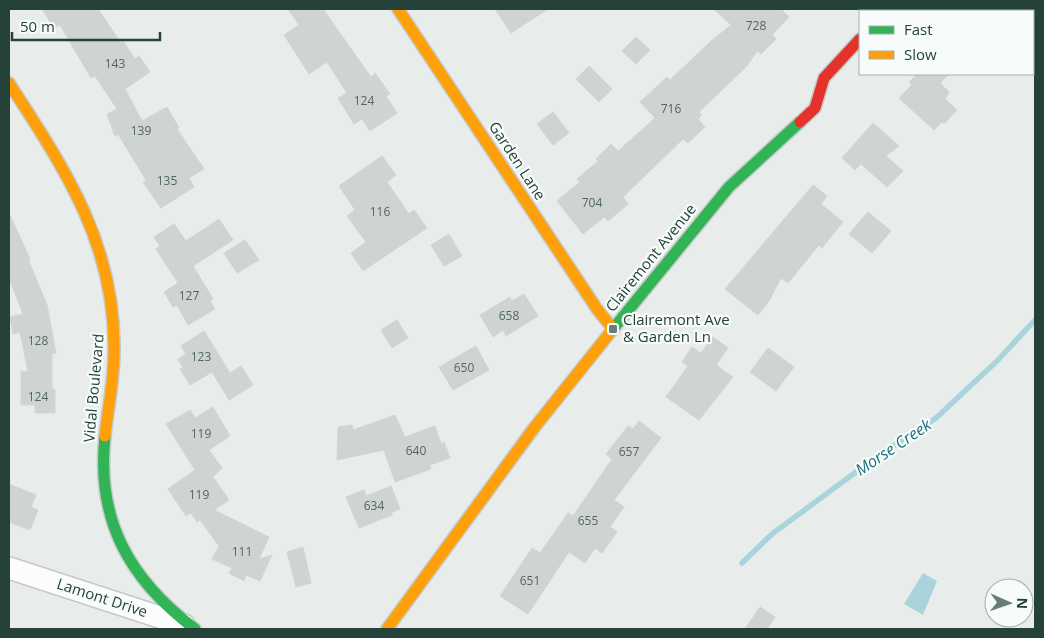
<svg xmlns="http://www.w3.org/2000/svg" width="1044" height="638" font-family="'Open Sans',sans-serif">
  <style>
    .water { fill: #a9d4db }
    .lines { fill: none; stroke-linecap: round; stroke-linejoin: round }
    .stream { stroke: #a9d4db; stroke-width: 5.5 }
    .building { fill: #cfd4d2; stroke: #d1d6d4 }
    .street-casing { stroke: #c5cac8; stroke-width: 24 }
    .fast-casing { stroke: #c3cbc8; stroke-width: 14 }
    .slow-casing { stroke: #c3cbc8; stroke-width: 14 }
    .jam-casing { stroke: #c3cbc8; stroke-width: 14 }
    .street { stroke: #fcfcfc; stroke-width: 21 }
    .fast { stroke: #30b455; stroke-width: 11 }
    .slow { stroke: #ff9f0a; stroke-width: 11 }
    .jam { stroke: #e5322d; stroke-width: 11 }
    .poi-dot { fill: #697e78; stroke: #f7fbf9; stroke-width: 2 }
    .labels { text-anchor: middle; stroke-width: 4.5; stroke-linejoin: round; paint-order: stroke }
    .number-label { font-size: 12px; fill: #506761 }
    .street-label { font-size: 15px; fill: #24423a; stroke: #f7fbf9 }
    .poi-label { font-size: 15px; fill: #24423a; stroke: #f7fbf9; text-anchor: start }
    .water-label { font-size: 16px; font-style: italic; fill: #1c6f80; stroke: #f7fbf9 }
  </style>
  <rect width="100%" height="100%" fill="#e8edeb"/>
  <path class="water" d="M923 573 937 581 923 615 904 604Z"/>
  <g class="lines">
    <path class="stream" d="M742 563 772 534 875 458 936 418 997 361 1035 320"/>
  </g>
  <g class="building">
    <path d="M42 9H98L121 43 123 41 135 59 139 56 150 72 125 89 142 121 167 107 179 128 177 129 204 169 189 178 194 187 161 208 143 182 146 180 118 134 115 136 107 114 117 109 95 76 91 78 60 25 54 28Z"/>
    <path d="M288 9H323L371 77 375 73 390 94 386 96 397 113 370 131 362 119 354 124 338 98 347 93 327 62 309 74 284 35 299 25Z"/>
    <path d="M495 9H548L511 33Z"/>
    <path d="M714 9H781L789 17 772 35 776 39 761 54 757 51 747 66 699 112 702 115 698 119 705 127 688 143 683 139 623 197 628 204 608 221 604 217 583 234 557 201 580 182 577 179 598 161 596 159 611 144 618 151 655 118 640 102 667 77 670 80 710 42 731 25Z"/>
    <path d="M636 37 650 50 636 64 622 51Z"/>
    <path d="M589 66 612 89 599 102 576 79Z"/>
    <path d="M917 74H949L940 83 949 92 945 99 957 110 944 124 942 122 934 130 899 98 912 85 909 82Z"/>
    <path d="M553 112 569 133 553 145 537 124Z"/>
    <path d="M873 123 899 146 886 156 903 171 887 187 861 164 855 170 842 158Z"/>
    <path d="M382 156 396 175 387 182 409 214 414 210 427 228 363 271 351 253 366 242 347 216 355 210 339 186Z"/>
    <path d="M813 185 827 196 821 204 843 222 822 248 819 245 788 283 781 278 769 301 758 315 725 289Z"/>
    <path d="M868 212 891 231 872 253 849 234Z"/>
    <path d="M9 213 30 259H28L47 305 56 353 52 354V389H55V413H35V405H21V371L28 372 20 332 13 334 10 317 23 314 9 278Z"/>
    <path d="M219 219 233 240 193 266 213 299 210 301 215 309 188 325 177 305 173 307 164 292 178 283 156 249 160 246 154 237 174 224 186 241Z"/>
    <path d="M449 234 462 256 444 266 431 245Z"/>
    <path d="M245 240 259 260 237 273 224 253Z"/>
    <path d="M524 294 538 316 506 336 503 330 493 337 480 315 510 297 512 301Z"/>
    <path d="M397 320 408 338 392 348 381 330Z"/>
    <path d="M204 331 230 373 241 366 253 385 229 400 212 372 190 385 180 369 183 368 178 359 186 354 181 346Z"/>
    <path d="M713 337 728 348 716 365 733 377 699 420 666 397 688 366 682 362 692 347 701 353Z"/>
    <path d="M476 346 489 370 453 390 439 367Z"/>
    <path d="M768 348 794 367 776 391 750 372Z"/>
    <path d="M213 407 230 436 209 450 222 468 213 477 229 500 214 510 269 537 259 559 272 555 260 581 246 575 244 581 229 573 232 568 212 559 219 546 200 520 197 522 191 513 186 516 168 489 195 470 166 424 190 410 195 418Z"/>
    <path d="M395 415 405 437 435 426 441 444 444 442 450 458 430 465 431 469 395 482 384 450 337 460 338 427 352 425 353 430Z"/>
    <path d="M639 421 661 438 614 500 624 507 610 527 617 532 602 553 595 548 585 563 569 552 528 614 500 596 532 548 540 553 568 513 573 516 612 459 606 454 628 426 633 429Z"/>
    <path d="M9 484 36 495 31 507 38 510 30 530 9 522Z"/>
    <path d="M391 486 400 509 391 513 392 515 359 528 346 497 364 490 366 496Z"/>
    <path d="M303 547 311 583 296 587 287 552Z"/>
    <path d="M760 607 775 617 767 629H745Z"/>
  </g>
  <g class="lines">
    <defs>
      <path id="street" d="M9 568 184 625"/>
      <g id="fast">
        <path d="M613 329 729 187 800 122"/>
        <path d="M105 436C96 520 129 579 195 629"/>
      </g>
      <g id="slow">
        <path d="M398 9 597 309 613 329"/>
        <path d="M886 11 888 9"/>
        <path d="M9 83C65 169 116 245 114 352 114 380 108 408 105 436"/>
        <path d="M387 629 534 428 613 329"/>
      </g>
      <path id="jam" d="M800 122 815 108 824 78 860 39"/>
    </defs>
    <use href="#street" class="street-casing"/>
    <use href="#fast" class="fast-casing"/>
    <use href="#slow" class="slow-casing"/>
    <use href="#jam" class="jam-casing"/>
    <use href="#street" class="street"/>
    <use href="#fast" class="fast"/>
    <use href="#slow" class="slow"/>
    <use href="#jam" class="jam"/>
  </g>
  <rect class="poi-dot" x="608" y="324" width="10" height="10" rx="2.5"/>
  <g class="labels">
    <g class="number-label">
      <text x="756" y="30">728</text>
      <text x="115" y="68">143</text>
      <text x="364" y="105">124</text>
      <text x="671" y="113">716</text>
      <text x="141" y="135">139</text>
      <text x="167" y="185">135</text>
      <text x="592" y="207">704</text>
      <text x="380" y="216">116</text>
      <text x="189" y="300">127</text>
      <text x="509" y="320">658</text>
      <text x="38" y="345">128</text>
      <text x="201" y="361">123</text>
      <text x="464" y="372">650</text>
      <text x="38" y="401">124</text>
      <text x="201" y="438">119</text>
      <text x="416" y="455">640</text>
      <text x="629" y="456">657</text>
      <text x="199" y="499">119</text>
      <text x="374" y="510">634</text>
      <text x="588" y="525">655</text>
      <text x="242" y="556">111</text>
      <text x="530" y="585">651</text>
    </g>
    <g class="street-label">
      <text transform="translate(517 161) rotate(57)" y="5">Garden Lane</text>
      <text transform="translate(651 258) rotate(-51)" y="5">Clairemont Avenue</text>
      <text transform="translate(94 388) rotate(-85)" y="5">Vidal Boulevard</text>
      <text transform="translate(102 598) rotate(18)" y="5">Lamont Drive</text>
    </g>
    <g class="poi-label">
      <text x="623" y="325">Clairemont Ave<tspan x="623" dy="17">&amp; Garden Ln</tspan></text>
    </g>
    <g class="water-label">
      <text transform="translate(893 447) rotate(-34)" y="6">Morse Creek</text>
    </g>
  </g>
  <rect width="1044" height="638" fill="none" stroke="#24423a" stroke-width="20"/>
  <rect x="859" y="10" width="175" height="65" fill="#f7fbf9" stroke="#a3b1ad"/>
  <rect x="869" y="26" width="25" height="8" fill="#30b455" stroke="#a3b1ad"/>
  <text x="904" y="35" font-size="15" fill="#24423a">Fast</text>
  <rect x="869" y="51" width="25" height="8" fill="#ff9f0a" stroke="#a3b1ad"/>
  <text x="904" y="60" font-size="15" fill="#24423a">Slow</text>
  <g transform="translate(1009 603) rotate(92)"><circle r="24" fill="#f7fbf9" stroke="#a3b1ad"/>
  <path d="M0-4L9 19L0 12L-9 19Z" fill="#697e78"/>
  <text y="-8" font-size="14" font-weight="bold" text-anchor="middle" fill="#24423a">N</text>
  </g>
  <path d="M12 32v8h148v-8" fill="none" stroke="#24423a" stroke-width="2.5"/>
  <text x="20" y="32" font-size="15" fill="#24423a" stroke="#f7fbf9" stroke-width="4" paint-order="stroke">50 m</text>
</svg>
